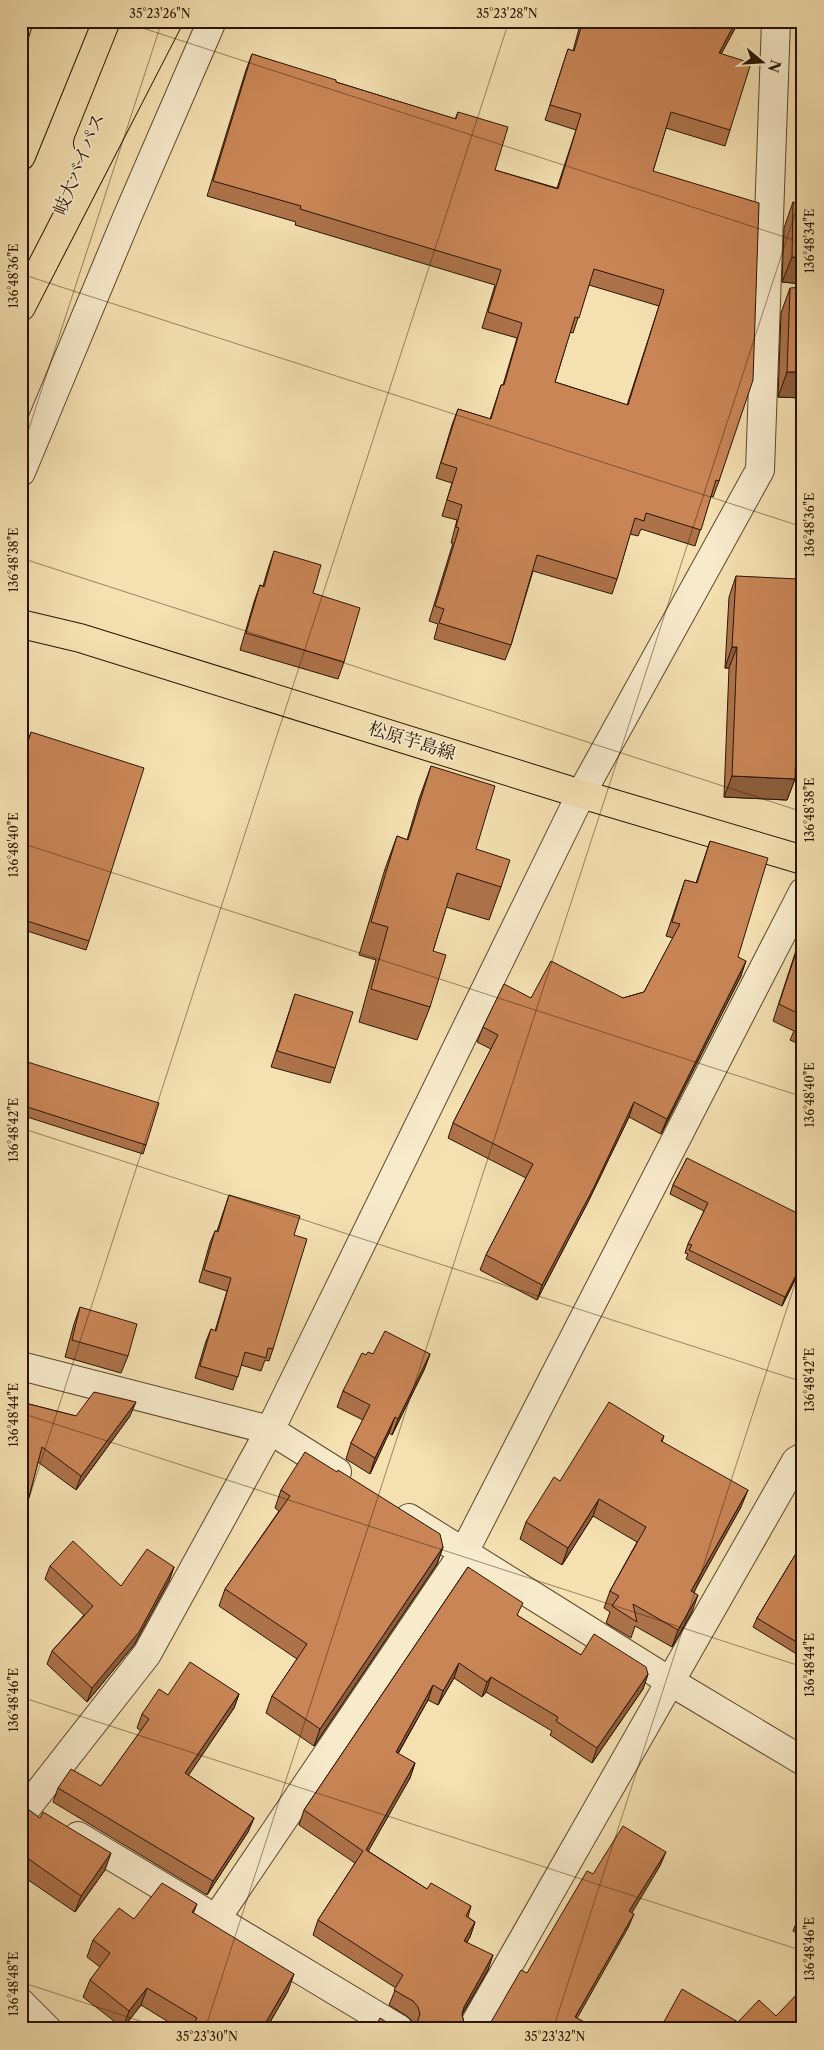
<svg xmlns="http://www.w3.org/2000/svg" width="824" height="2050" font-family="'Libre Caslon Text','Noto Serif JP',serif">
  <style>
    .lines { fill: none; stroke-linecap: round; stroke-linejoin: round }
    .minor-casing { stroke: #5c472c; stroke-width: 30 }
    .major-casing { stroke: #291400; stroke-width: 30 }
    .highway-casing { stroke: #291400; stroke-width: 30 }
    .minor { stroke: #f8ebcc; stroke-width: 28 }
    .major { stroke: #f4e0b1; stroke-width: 28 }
    .highway { stroke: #f4e0b1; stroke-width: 28 }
    .wall { fill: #ad724a; stroke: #291400; fill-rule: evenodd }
    .shaded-wall { fill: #8d5d3c; stroke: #291400 }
    .building { fill: #c98556; stroke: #291400; fill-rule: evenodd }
    .ticks { fill: none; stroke: #291400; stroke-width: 1; stroke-opacity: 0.45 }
    .labels { text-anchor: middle; stroke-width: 4; stroke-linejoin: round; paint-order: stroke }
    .street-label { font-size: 18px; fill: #291400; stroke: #f8ebcc }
    .neatline { fill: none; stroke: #291400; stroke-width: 2 }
    .ticks-label { font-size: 12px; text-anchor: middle; fill: #291400 }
  </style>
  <rect width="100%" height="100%" fill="#f4e0b1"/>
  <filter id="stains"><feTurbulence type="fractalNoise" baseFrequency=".004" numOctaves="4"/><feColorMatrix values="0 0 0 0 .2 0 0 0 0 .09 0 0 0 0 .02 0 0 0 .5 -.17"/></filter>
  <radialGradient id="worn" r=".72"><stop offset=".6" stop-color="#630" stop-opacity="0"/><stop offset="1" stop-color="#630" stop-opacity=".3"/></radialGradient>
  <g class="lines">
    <defs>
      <g id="minor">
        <path d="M21 472 128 215 212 21"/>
        <path d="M21 1366 270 1430 337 1472"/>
        <path d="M409 1518 671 1682 803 1761"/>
        <path d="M28 1806 147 1654 270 1430 581 794 760 470 776 21"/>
        <path d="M78 1836 399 2029"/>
        <path d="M216 1919 464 1552 803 892"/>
        <path d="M21 2003 47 2029"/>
        <path d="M472 2029 796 1461 803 1457"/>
      </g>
      <path id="major" d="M21 624 80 638 581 794 803 860"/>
      <g id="highway">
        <path d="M21 111 49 21"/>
        <path d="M88 143 137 21"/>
        <path d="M21 156 76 21"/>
        <path d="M21 307 168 21"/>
      </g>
    </defs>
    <use href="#minor" class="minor-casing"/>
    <use href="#major" class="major-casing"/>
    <use href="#highway" class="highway-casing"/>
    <use href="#minor" class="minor"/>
    <use href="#major" class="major"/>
    <use href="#highway" class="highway"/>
  </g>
  <g class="wall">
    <path d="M581 21H739L721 54 730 130 725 146 666 128 653 171 719 481 713 497 711 496 695 546 641 529 638 536 630 534 617 579 612 594 533 571 511 645 505 660 434 639 438 624 429 621 453 543H451L457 520 442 516 452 483 436 478 452 425 458 409 490 419 501 385H503L517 338 482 328 495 285 295 225 296 222 207 196 246 70 252 54 336 82 455 119 458 112 495 170 557 188 576 130 545 120 568 49 573 51ZM589 285 659 306 627 405 555 382 570 332 573 333Z"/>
    <path d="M803 186V284L782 282 784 228 793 202 796 203Z"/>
    <path d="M790 288 803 398 778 397 781 313Z"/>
    <path d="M274 551 313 593 344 662 338 679 240 650 254 602 260 585 263 586 268 569Z"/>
    <path d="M736 576 797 603 795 779 787 800 724 797 729 668H725L729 597Z"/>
    <path d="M31 732 89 941 86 950 21 929V763Z"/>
    <path d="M431 766 476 849 501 887 489 920 446 907 433 951 430 1007 417 1040 359 1022 376 960 359 955 385 869 397 836 407 840 419 799Z"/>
    <path d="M710 841 738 957 741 976 661 1134 629 1117 588 1202 537 1300 480 1270 486 1255 526 1178 448 1138 453 1123 491 1049 477 1042 483 1027 531 998H623L644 992 673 938 666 936 685 880 696 883Z"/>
    <path d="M803 929V1046L790 1040 794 1031 773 1021Z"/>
    <path d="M295 994 335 1068 330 1083 271 1067Z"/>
    <path d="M21 1060 146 1145 143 1154 21 1115Z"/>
    <path d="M687 1158 803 1264 782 1306 686 1259 688 1254 685 1253 688 1244 704 1211 670 1194 673 1185Z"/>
    <path d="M229 1195 294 1235 273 1349 269 1361 265 1360 261 1371 241 1365 233 1390 195 1378 206 1341 211 1329 215 1331 227 1291 199 1282 210 1243 215 1231H217Z"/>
    <path d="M80 1307 128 1356 121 1373 65 1357 74 1324Z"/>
    <path d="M373 1354H430L424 1370 392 1435 389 1433 370 1474 346 1459 351 1443 363 1420 337 1407 343 1391 366 1355Z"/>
    <path d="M21 1402 76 1416H130L76 1490 38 1462 29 1497 23 1511 21 1510Z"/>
    <path d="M664 1436 662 1442 741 1507 693 1592 692 1612 672 1647 635 1626 631 1638 606 1623 610 1612 604 1608 610 1591 637 1542 593 1516 562 1565 520 1539 526 1522 560 1481Z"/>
    <path d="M281 1490 443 1547 437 1564 314 1746 266 1713 272 1696 297 1659 219 1606 225 1589 279 1511 275 1508Z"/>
    <path d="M803 1542V1658L753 1627 757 1618Z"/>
    <path d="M50 1566 121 1586 174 1567 169 1581 134 1645 87 1702 47 1664 52 1651 84 1615 45 1579Z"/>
    <path d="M468 1567 518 1616 581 1655 648 1674 643 1689 592 1763 550 1735 552 1731 486 1692 482 1697 454 1678 438 1705 428 1700 398 1754 415 1763 410 1778 368 1851 427 1889 471 1906 468 1917 475 1922 470 1937 467 1942 488 1970 462 2015 464 2023 470 2028 472 2029H410L414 2026 413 2022 407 2016 389 2005 396 1988 313 1935 318 1920 355 1863 299 1825 304 1810Z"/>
    <path d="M239 1694 234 1708 188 1775 254 1818 248 1832 207 1895 53 1802 58 1788 101 1786 141 1731 137 1728 142 1714 168 1695Z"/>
    <path d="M21 1804 105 1870 75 1912 21 1875Z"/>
    <path d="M197 1904 193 1914 288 1991 266 2029H180L141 2005 123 2028 83 1997 90 1980 100 1967 87 1957 93 1940 134 1919Z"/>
    <path d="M803 1910V1937L793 1931 799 1916Z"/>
  </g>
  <g class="shaded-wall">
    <path d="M736 21H739L713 69 719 53Z"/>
    <path d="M792 257 803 258V284L782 282Z"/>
    <path d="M787 372H803V398L778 397Z"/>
    <path d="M732 647H737L729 668H725Z"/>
    <path d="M732 776 795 779 787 800 724 797Z"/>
    <path d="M746 961 741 976 661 1134 667 1119Z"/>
    <path d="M634 1102 629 1117 588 1202 537 1300 542 1285Z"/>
    <path d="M803 1261V1264L782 1306 785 1297Z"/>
    <path d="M430 1354 424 1370 392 1435 398 1419Z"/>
    <path d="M136 1402 130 1416 76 1490 81 1476Z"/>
    <path d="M395 1417 389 1433 370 1474 375 1458Z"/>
    <path d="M748 1490 741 1507 685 1608 691 1591Z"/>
    <path d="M599 1499 593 1516 562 1565 568 1548Z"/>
    <path d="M443 1547 437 1564 314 1746 320 1729Z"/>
    <path d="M174 1567 169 1581 134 1645 87 1702 92 1688Z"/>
    <path d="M698 1595 692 1612 672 1647 678 1630Z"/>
    <path d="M459 1663 454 1678 438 1705 443 1691Z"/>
    <path d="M648 1674 643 1689 592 1763 597 1748Z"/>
    <path d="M491 1677 486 1692 482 1697 487 1682Z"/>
    <path d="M433 1685 428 1700 390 1767 396 1752Z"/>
    <path d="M239 1694 234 1708 180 1788 185 1773Z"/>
    <path d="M415 1763 410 1778 361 1864 366 1850Z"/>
    <path d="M254 1818 248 1832 207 1895 213 1881Z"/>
    <path d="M666 1852 660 1866 624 1926 629 1911Z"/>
    <path d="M111 1853 105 1870 75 1912 81 1896Z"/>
    <path d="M634 1914 628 1928 571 2029 575 2017Z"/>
    <path d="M475 1922 470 1937 458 1955 464 1941Z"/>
    <path d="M493 1955 488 1970 458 2021 464 2007Z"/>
    <path d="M294 1974 288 1991 266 2029H262Z"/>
    <path d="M147 1988 141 2005 123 2028 129 2011Z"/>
  </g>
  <g class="building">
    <path d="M583 21H736L719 53 751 63 730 130 671 112 653 171 759 203 753 380 719 481 716 480 701 530 646 513 644 521 635 518 617 579 537 555 511 645 439 623 444 609 435 606 459 528 456 527 462 505 447 500 457 468 441 463 458 409 491 419 501 385H504L522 323 488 312 501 270 300 209 301 206 213 181 252 54 336 80V82L456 119 458 112 508 127 495 170 558 189 581 114 550 105 568 49 574 51ZM594 269 664 290 628 405 555 382 575 317 579 318Z"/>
    <path d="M793 202 803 205V258L792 257Z"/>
    <path d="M803 287V372H787L790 288Z"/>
    <path d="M274 551 321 565 313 593 360 608 344 662 246 633 260 585 264 587Z"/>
    <path d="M736 576 798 579 797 603H801L797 657H799L795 779 732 776 737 647H732Z"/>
    <path d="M31 732 144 768 89 941 21 919V764Z"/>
    <path d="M431 766 495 786 476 849 510 860 501 887 457 873 433 951 446 955 430 1007 371 989 388 927 371 922 397 836 408 840Z"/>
    <path d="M710 841 768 858 738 957 746 961 667 1119 634 1102 594 1187 542 1285 486 1255 533 1164 453 1123 498 1035 483 1027 504 984 531 998 551 961 623 998 644 992 680 924 672 922 685 880 697 883Z"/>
    <path d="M803 931V1026L797 1023 801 1015 779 1004Z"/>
    <path d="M295 994 353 1012 335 1068 277 1051Z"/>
    <path d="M21 1060 159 1103 146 1145 21 1105Z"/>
    <path d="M687 1158 803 1216V1261L785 1297 689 1250 692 1245 688 1244 708 1203 673 1185Z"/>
    <path d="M229 1195 300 1216 294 1235 307 1239 273 1349 268 1348 266 1358 245 1352 238 1377 200 1366 211 1329 216 1331 231 1278 204 1270 215 1231 218 1232Z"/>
    <path d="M80 1307 137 1324 128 1356 72 1340Z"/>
    <path d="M385 1331 430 1354 398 1419 395 1417 375 1458 351 1443 370 1405 343 1391 362 1353 366 1355 368 1352 373 1354Z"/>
    <path d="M94 1392 136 1402 81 1476 42 1447 29 1497 21 1495V1402L76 1416Z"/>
    <path d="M609 1402 664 1436 661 1441 748 1490 691 1591 698 1595 678 1630 633 1604 637 1622 612 1606 619 1596 610 1591 646 1527 599 1499 568 1548 526 1522 554 1477 560 1481Z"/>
    <path d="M305 1452 337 1472 338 1470 440 1534 443 1547 320 1729 272 1696 307 1644 225 1589 290 1496 281 1490Z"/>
    <path d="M73 1541 121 1586 147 1549 174 1567 139 1632 92 1688 52 1651 93 1606 50 1566Z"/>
    <path d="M803 1542V1646L757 1618Z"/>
    <path d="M468 1567 523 1603 517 1615 581 1655 594 1634 646 1667 648 1674 597 1748 556 1721 558 1717 491 1677 487 1682 459 1663 443 1691 433 1685 396 1752 415 1763 366 1850 427 1889 431 1883 471 1906 466 1916 475 1922 464 1941 493 1955 464 2007 462 2014 464 2023 470 2028 472 2029H455L444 2023 441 2029H410L411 2028 417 2023 420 2014 418 2007 413 2001 394 1990 403 1975 318 1920 363 1851 304 1810Z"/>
    <path d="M190 1662 239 1694 185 1773 254 1818 213 1881 58 1788 71 1769 101 1786 149 1719 142 1714 159 1689 168 1695Z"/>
    <path d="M21 1804 40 1818 43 1812 111 1853 81 1896 23 1855 21 1857Z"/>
    <path d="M623 1826 666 1852 629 1911 634 1914 575 2017 598 2029H482L485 2028 491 2022 521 1970 527 1973 587 1871 593 1874Z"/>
    <path d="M162 1883 197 1904 192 1912 294 1974 262 2029H191L197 2018 147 1988 129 2011 90 1980 110 1953 93 1940 119 1908 134 1919Z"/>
    <path d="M803 1910V1919L799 1916Z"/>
    <path d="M803 1988V2029H660L682 1989 738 2022 759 2000 776 2016Z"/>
    <path d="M380 2018 396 2028 400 2029H374Z"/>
  </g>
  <path class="ticks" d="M121 21 803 243M21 274 803 527M21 453 162 21M21 558 803 812M21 843 803 1097M21 1128 803 1382M21 1413 803 1667M21 1523 509 21M21 1697 803 1951M21 1982 164 2029M205 2029 803 189M553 2029 803 1259"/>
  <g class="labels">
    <g class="street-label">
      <text transform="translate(79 164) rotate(-68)" y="6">岐大バイパス</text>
      <text transform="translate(412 741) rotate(17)" y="6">松原芋島線</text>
    </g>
  </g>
  <rect width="824" height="2050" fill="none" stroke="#f4e0b1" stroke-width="55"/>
  <g transform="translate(762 62) rotate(108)" stroke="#f8ebcc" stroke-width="4" paint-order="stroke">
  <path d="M0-4L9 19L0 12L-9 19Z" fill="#291400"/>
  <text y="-8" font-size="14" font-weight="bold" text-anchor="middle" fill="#291400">N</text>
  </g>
  <rect x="28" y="28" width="768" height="1994" class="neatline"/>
  <g class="ticks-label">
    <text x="160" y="18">35°23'26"N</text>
    <text x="507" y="18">35°23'28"N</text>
    <text transform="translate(810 241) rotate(-90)" y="4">136°48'34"E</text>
    <text transform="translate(14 276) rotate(-90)" y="4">136°48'36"E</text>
    <text transform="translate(810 525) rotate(-90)" y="4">136°48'36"E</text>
    <text transform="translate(14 560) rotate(-90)" y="4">136°48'38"E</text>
    <text transform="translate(810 810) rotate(-90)" y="4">136°48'38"E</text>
    <text transform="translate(14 845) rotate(-90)" y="4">136°48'40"E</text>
    <text transform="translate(810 1095) rotate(-90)" y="4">136°48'40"E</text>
    <text transform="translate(14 1130) rotate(-90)" y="4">136°48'42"E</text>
    <text transform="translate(810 1380) rotate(-90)" y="4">136°48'42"E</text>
    <text transform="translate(14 1415) rotate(-90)" y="4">136°48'44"E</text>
    <text transform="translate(810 1665) rotate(-90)" y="4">136°48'44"E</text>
    <text transform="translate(14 1700) rotate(-90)" y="4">136°48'46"E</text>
    <text transform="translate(810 1949) rotate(-90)" y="4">136°48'46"E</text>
    <text transform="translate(14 1984) rotate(-90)" y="4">136°48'48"E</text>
    <text x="207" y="2041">35°23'30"N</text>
    <text x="555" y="2041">35°23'32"N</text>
  </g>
  <rect width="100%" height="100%" filter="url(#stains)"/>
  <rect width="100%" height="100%" fill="url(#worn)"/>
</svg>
